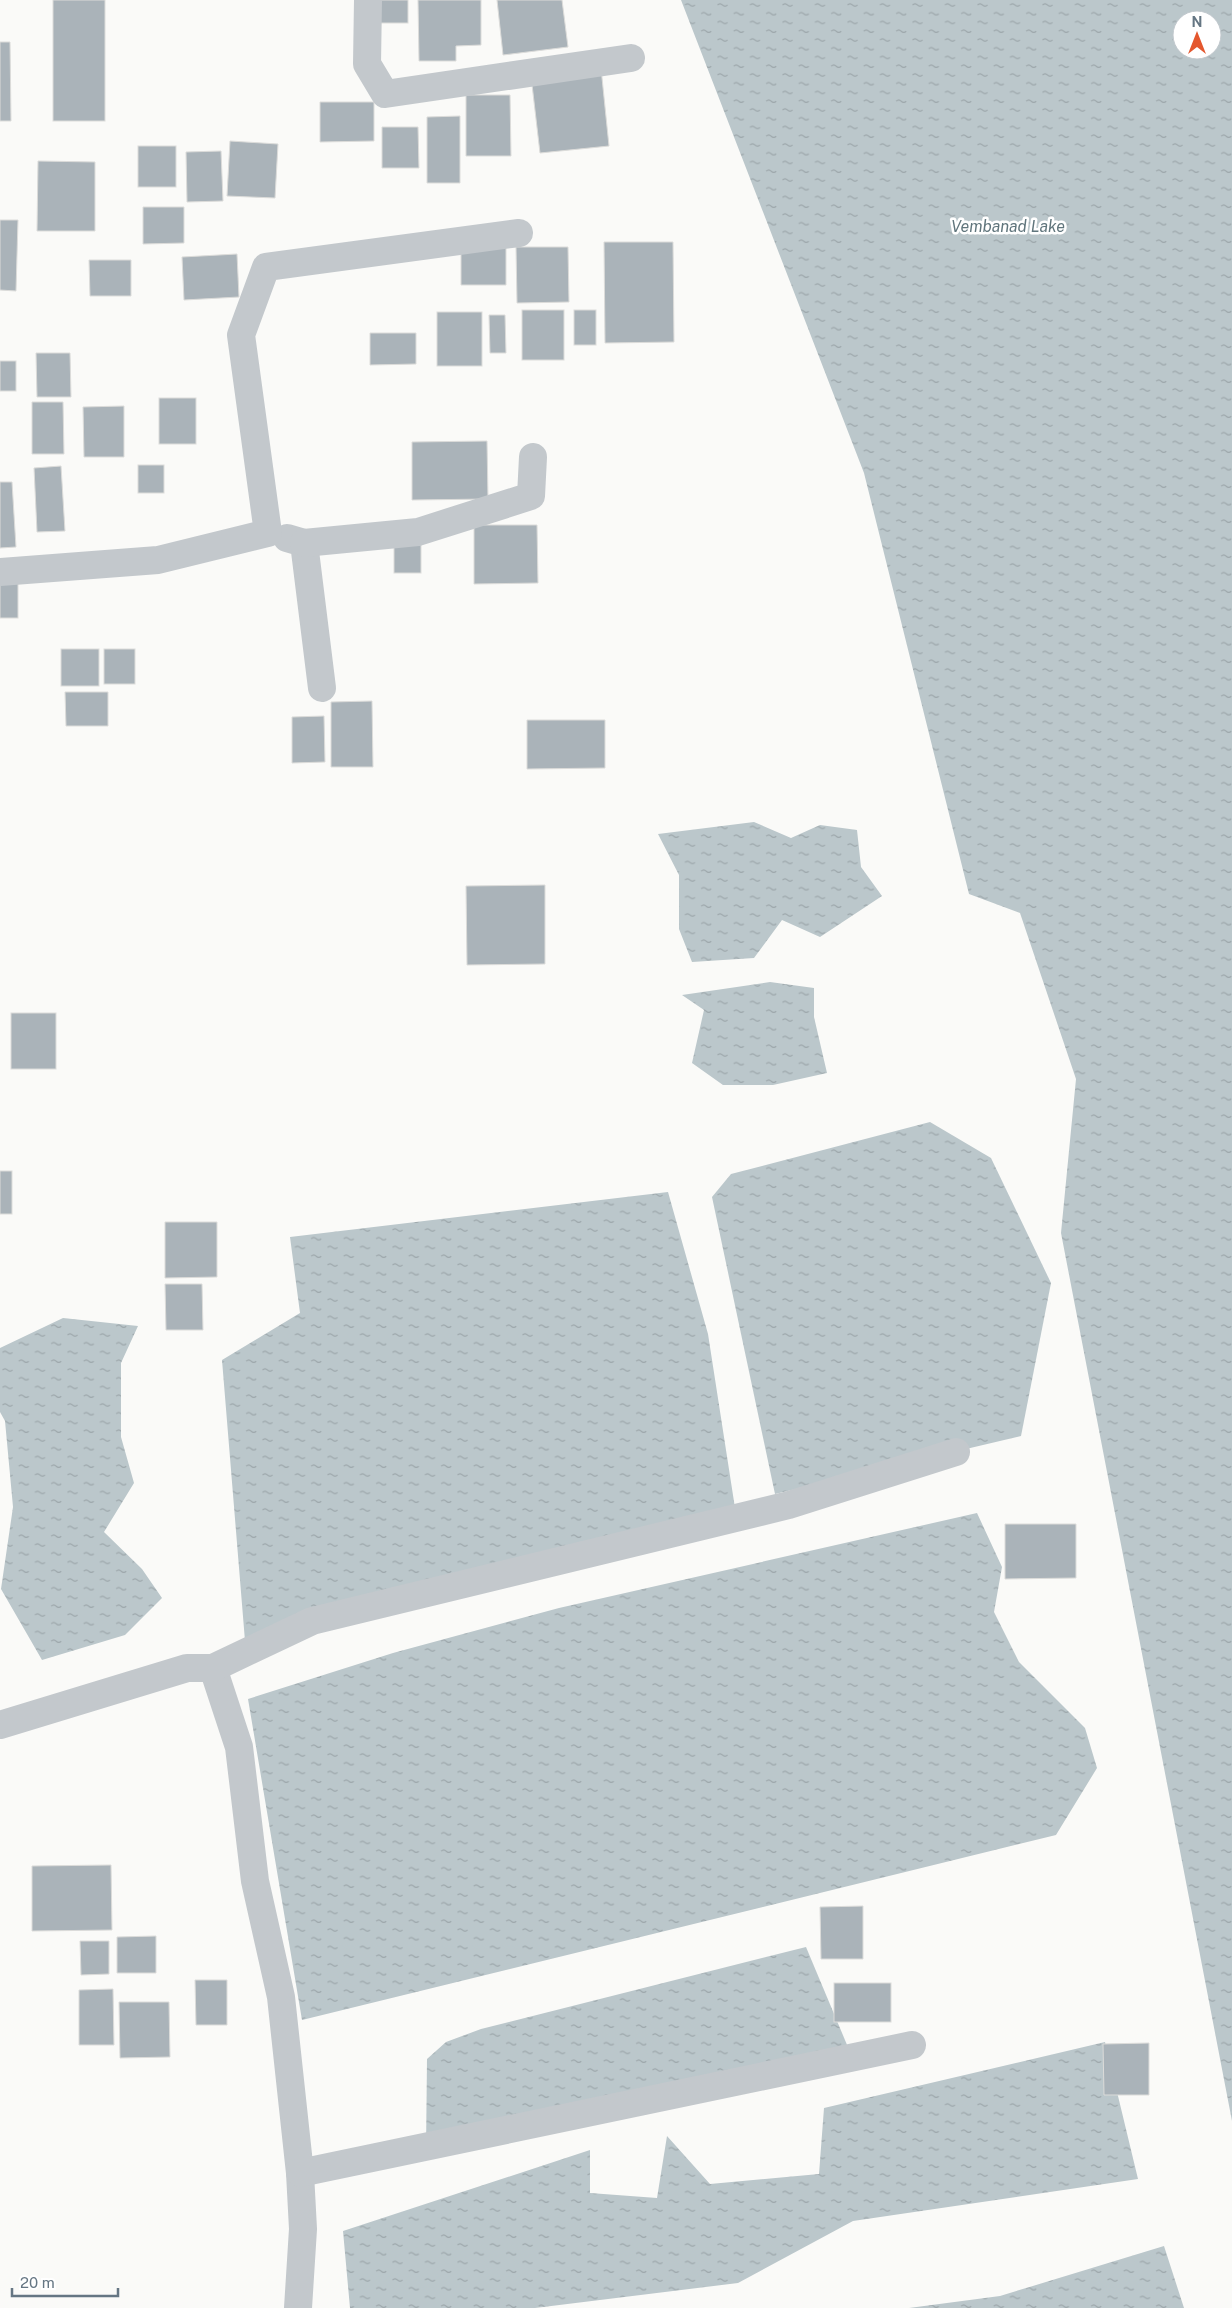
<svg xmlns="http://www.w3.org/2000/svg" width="1232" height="2308" font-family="'Public Sans',sans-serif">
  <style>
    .water { fill: url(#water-ripples); fill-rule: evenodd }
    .building { fill: #aab3b9; stroke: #dcdcda }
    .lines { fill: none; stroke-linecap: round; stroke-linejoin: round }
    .street { stroke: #c3c8cc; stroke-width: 28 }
    .labels { text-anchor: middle; stroke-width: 5; stroke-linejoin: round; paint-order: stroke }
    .water-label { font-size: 16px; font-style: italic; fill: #60757c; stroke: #fff }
  </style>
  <defs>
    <pattern id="water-ripples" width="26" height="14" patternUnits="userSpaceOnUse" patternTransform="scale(1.25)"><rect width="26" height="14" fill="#bbc7cb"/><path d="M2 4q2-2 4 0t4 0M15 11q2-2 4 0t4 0" fill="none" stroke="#9ca6aa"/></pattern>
  </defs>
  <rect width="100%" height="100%" fill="#fafaf8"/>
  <g class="water">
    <path d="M681 0H1232V2121L1061 1233 1076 1079 1020 913 969 894 864 473ZM1182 20H1212V50H1182Z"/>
    <path d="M754 822 791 838 820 825 857 830 861 867 882 896 820 937 782 920 754 958 692 962 679 929V875L658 834Z"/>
    <path d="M770 982 814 988V1017L827 1073 773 1085H723L692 1063 704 1010 682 995Z"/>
    <path d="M930 1122 991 1158 1051 1283 1021 1436 775 1494 712 1197 731 1174Z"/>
    <path d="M668 1192 708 1334 735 1508 245 1641 222 1360 300 1313 290 1237Z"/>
    <path d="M63 1318 138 1326 121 1363V1437L134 1483 104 1532 142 1569 162 1598 125 1635 42 1660 1 1589 13 1507 5 1421 0 1412V1348Z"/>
    <path d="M977 1513 1002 1567 994 1612 1019 1662 1085 1728 1097 1768 1056 1835 302 2020 248 1699 393 1653 559 1608Z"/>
    <path d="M806 1947 850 2052 426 2151 427 2059 446 2042 481 2029Z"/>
    <path d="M1105 2042 1138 2179 853 2221 738 2283 535 2308H350L343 2231 590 2150V2193L657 2198 667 2136 710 2184 819 2174 824 2108Z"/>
    <path d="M1164 2246 1184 2308H909L1000 2296Z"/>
  </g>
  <g class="building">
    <rect x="53" y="0" width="52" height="121"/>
    <rect x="371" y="0" width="37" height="23"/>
    <path d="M418 0H481V45L456 46V61H419Z"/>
    <path d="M497 0H562L568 47 503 55Z"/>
    <path d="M0 42H10L11 121H0Z"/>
    <path d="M601 68 609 146 540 153 531 76Z"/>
    <path d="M466 95H510L511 156H466Z"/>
    <path d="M320 102H374V141L320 142Z"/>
    <path d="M460 116V183H427V117Z"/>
    <path d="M382 127H418L419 168H382Z"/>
    <path d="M230 141 278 144 275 198 227 196Z"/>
    <rect x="138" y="146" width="38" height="41"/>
    <path d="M221 151 223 201 187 202 186 152Z"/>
    <path d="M38 161 95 162V231H37Z"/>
    <path d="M143 207H184V243L143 244Z"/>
    <path d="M0 220H18L16 291 0 290Z"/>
    <path d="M506 241V285H461V242Z"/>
    <path d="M604 242H673L674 342 605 343Z"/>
    <path d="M516 247H568L569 302 517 303Z"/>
    <path d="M237 254 239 297 184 300 182 257Z"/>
    <path d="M89 260H131V296H90Z"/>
    <rect x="522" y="310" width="42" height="50"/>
    <rect x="574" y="310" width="22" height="35"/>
    <rect x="437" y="312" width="45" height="54"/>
    <path d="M489 315H505L506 353H490Z"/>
    <path d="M370 333H416V364L370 365Z"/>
    <path d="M36 353H70L71 397H37Z"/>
    <rect x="0" y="361" width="16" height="30"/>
    <rect x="159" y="398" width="37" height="46"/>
    <path d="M32 402H63L64 454H32Z"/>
    <path d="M124 406V457H84L83 407Z"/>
    <path d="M487 441 488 499 412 500V442Z"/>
    <rect x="138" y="465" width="26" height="28"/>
    <path d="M61 466 65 531 37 532 34 468Z"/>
    <path d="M0 482H12L16 547 0 548Z"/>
    <path d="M474 525H537L538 583 474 584Z"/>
    <rect x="394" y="545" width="27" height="28"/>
    <rect x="0" y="581" width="18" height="37"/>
    <rect x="61" y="649" width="38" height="37"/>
    <rect x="104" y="649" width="31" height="35"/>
    <path d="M65 692H108V726H66Z"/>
    <path d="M372 701 373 767H331V702Z"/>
    <path d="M324 716 325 762 292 763V717Z"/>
    <path d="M527 720H605V768L527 769Z"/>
    <path d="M545 885V964L467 965 466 886Z"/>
    <rect x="11" y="1013" width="45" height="56"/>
    <rect x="0" y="1171" width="12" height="43"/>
    <path d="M165 1222H217V1277L165 1278Z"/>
    <path d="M165 1284H202L203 1330H166Z"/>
    <path d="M1005 1524H1076V1578L1005 1579Z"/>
    <path d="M111 1865 112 1930 32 1931V1866Z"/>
    <path d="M863 1906V1959H821L820 1907Z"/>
    <path d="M156 1936V1973H117V1937Z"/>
    <path d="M80 1941H109V1974L81 1975Z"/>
    <path d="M195 1980H227V2025H196Z"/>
    <rect x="834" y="1983" width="57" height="39"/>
    <path d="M113 1989 114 2045H79V1990Z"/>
    <path d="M119 2002H169L170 2057 120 2058Z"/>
    <path d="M1149 2043V2095H1104L1103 2044Z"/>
  </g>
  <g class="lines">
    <g class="street">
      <path d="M368 0 367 64 385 94 631 58"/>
      <path d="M287 538 304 543 322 688"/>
      <path d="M304 543 418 532 531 496 533 457"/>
      <path d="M0 572 158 560 268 533 241 335 266 267 519 233"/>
      <path d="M213 1668 239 1747 255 1881 281 1997 300 2173 303 2229 298 2308"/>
      <path d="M0 1725 187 1668H213L312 1621 789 1505 956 1452"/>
      <path d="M300 2173 912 2045"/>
    </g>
  </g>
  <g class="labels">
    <g class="water-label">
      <text x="1008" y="232">Vembanad Lake</text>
    </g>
  </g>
  <g transform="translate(1197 35)"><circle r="24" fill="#ffffff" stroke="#c1c8cd"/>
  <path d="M0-4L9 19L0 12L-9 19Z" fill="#e4572e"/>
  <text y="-8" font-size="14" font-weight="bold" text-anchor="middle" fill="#657683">N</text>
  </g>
  <path d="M12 2288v8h106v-8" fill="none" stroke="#657683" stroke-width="2.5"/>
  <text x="20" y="2288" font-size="15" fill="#657683" stroke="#ffffff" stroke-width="4" paint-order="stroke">20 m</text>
</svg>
